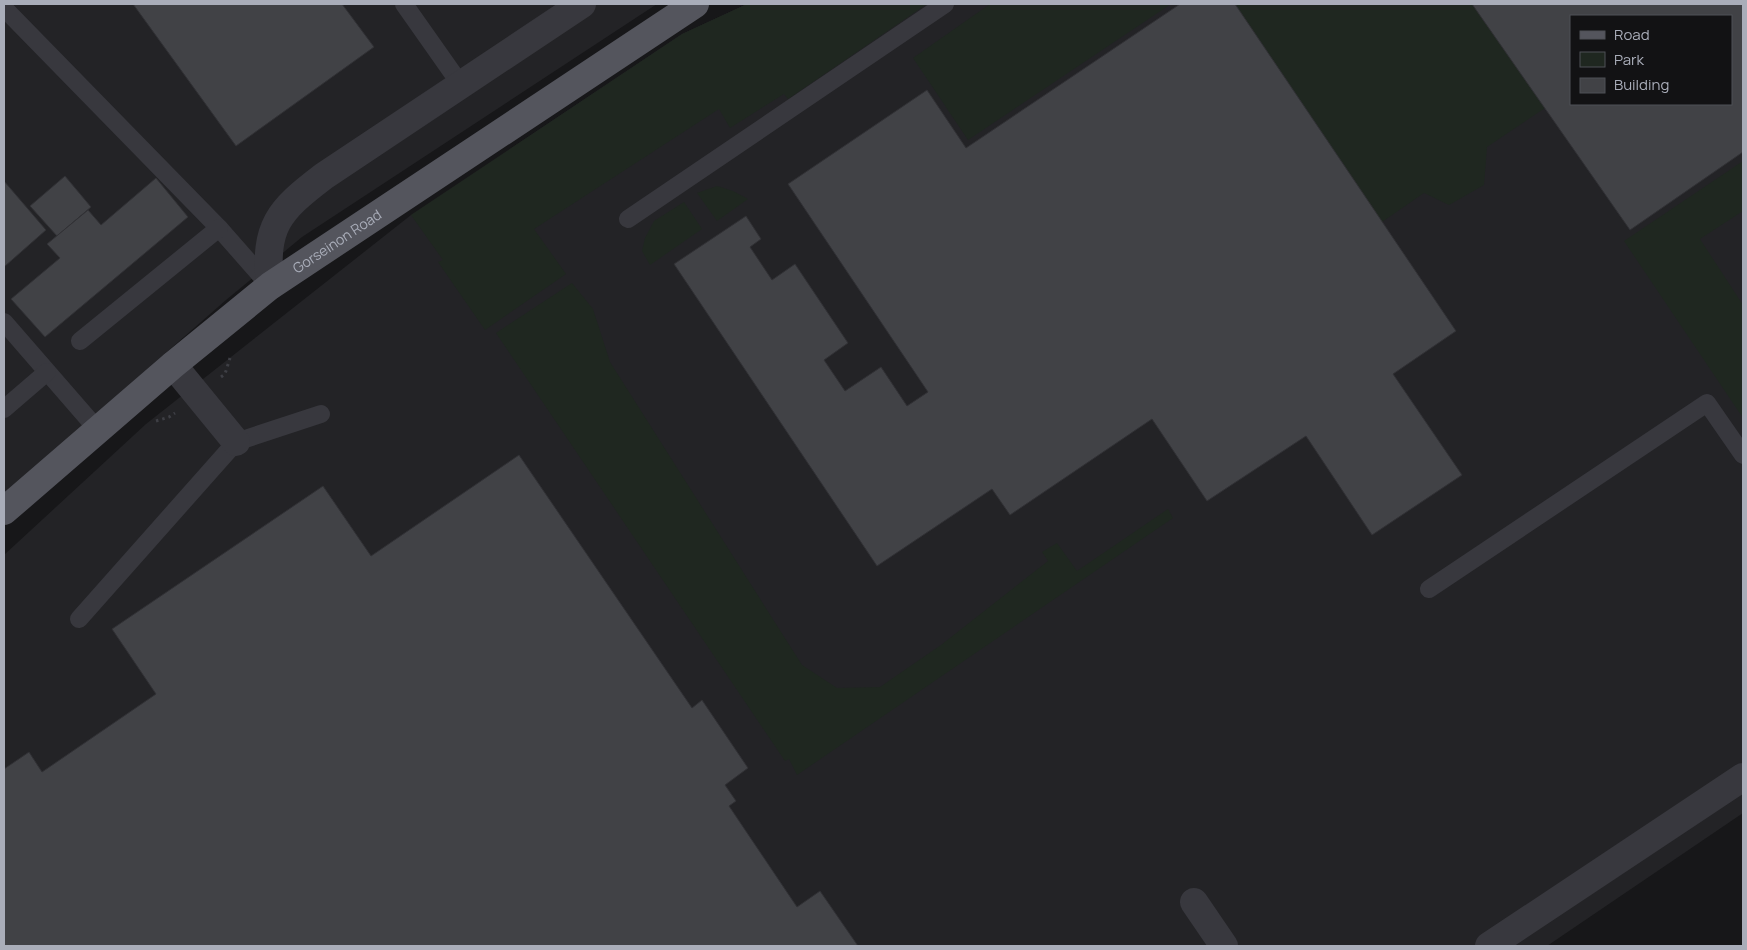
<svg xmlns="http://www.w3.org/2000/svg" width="1747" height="950" font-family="Manrope,sans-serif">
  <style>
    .built { fill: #232326; fill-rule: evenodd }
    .green { fill: #1f2720 }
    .building { fill: #414246; stroke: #313135; fill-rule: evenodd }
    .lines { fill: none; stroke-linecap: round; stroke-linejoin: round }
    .path { stroke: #3e3f45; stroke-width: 3; stroke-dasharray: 2.5 4; stroke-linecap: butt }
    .service { stroke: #38383e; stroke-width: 18 }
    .minor { stroke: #38383e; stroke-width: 28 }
    .primary { stroke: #54555d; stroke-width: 28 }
    .labels { text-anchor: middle; stroke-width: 4.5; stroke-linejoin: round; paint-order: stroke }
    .street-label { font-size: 14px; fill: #a9adb9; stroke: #121214 }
  </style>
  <rect width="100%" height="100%" fill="#171719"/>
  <g class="built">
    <path d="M4 4H657L302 237 226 300 4 495Z"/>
    <path d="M747 4H1743V813L1547 946H4V555L146 424 411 215 682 34ZM1571 16H1731V104H1571Z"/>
  </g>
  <g class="green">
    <path d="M747 4H927L788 99 784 94 730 128 719 109 534 229 566 274 485 330 438 262 443 260 411 215 682 34Z"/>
    <path d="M990 4H1171L968 140 913 58Z"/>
    <path d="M1235 4H1472L1545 108 1487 147 1484 185 1449 205 1424 193 1382 222Z"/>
    <path d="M1743 161V211L1700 239 1743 305V418L1624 241Z"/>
    <path d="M717 186 733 191 748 199 717 221 697 193Z"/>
    <path d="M684 202 702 229 650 265 642 251 645 238 654 221Z"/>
    <path d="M572 283 593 309 610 362 802 665 837 688 880 687 941 645 1048 561 1042 552 1057 543 1077 571 1168 509 1173 518 797 775 789 759 785 761 496 333Z"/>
  </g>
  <g class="building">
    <path d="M133 4H342L374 47 236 146Z"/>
    <path d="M1180 4H1235L1456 331 1393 374 1462 475 1372 535 1306 436 1207 501 1152 419 1010 515 992 489 877 566 674 264 746 216 761 239 750 247 772 280 795 264 848 343 824 360 845 391 881 367 907 406 928 392 788 184 927 90 966 148Z"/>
    <path d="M1472 4H1743V152L1630 230ZM1571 16H1731V104H1571Z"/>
    <path d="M65 176 91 207 57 236 30 206Z"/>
    <path d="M156 178 188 217 45 337 11 299 60 258 47 244 88 210 101 225Z"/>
    <path d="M4 181 46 230 4 267Z"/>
    <path d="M519 455 692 708 702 700 748 768 725 785 736 801 729 806 797 907 820 891 858 946H4V769L29 752 42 772 156 694 112 629 323 486 371 556Z"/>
  </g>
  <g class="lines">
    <g class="path">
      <path d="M221 377 225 374 230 358"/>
      <path d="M156 421 169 417 175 413"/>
    </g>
    <g class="service">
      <path d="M404 4 461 85"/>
      <path d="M4 8 219 228 270 286"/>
      <path d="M628 219 945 4"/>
      <path d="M4 322 97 429"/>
      <path d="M80 341 219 228"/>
      <path d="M4 409 47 372"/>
      <path d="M1429 589 1707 403 1743 455"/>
      <path d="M79 619 236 442 321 414"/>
    </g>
    <g class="minor">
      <path d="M270 286C264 226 278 211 324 176L582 4"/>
      <path d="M173 365 236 442"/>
      <path d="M1194 902 1224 946"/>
      <path d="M1489 946 1743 777"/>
    </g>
    <path class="primary" id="s1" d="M4 511 173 365 270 286 695 4"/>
  </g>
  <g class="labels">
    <g class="street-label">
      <text dy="5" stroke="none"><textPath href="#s1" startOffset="429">Gorseinon Road</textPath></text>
    </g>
  </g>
  <rect width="1747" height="950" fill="none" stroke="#a9adb9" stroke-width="10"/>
  <rect x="1570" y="15" width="162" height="90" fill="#121214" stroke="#4e5056"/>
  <rect x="1580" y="31" width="25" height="8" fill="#54555d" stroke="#4e5056"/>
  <text x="1614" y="40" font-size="15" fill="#a9adb9">Road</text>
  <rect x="1580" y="52" width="25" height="15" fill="#1f2720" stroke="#4e5056"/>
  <text x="1614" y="65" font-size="15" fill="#a9adb9">Park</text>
  <rect x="1580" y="78" width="25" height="15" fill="#414246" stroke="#4e5056"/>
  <text x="1614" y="90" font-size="15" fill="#a9adb9">Building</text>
</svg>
